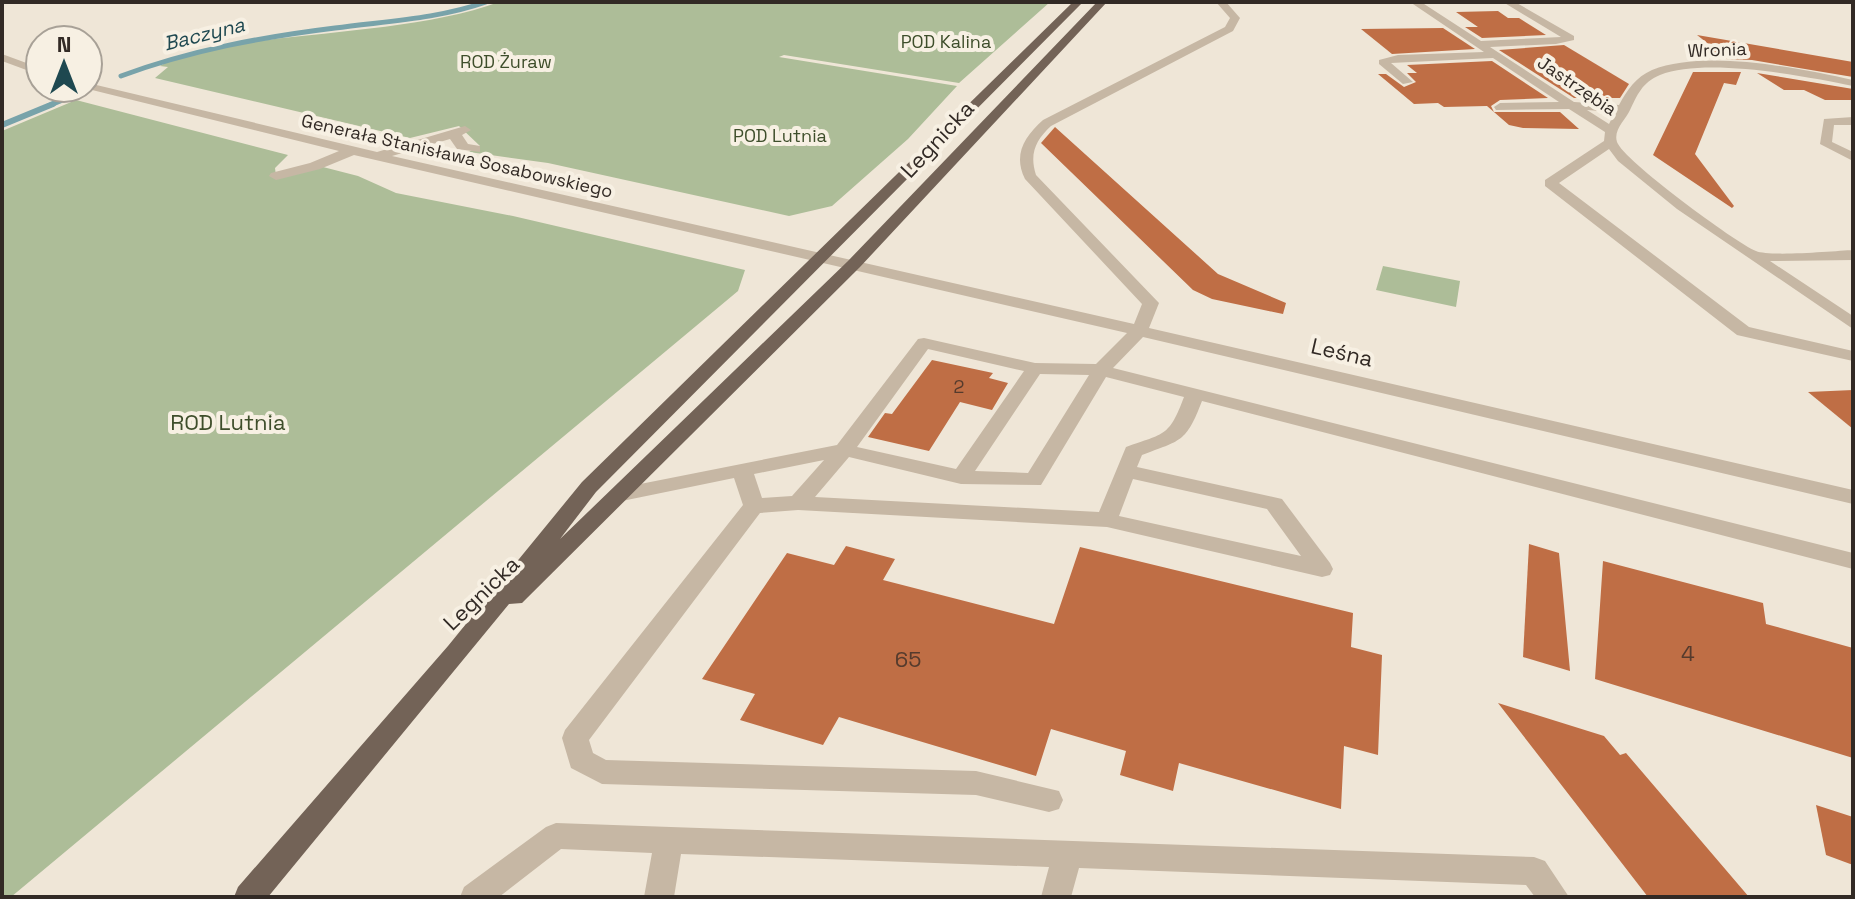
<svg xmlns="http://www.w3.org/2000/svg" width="1855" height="899" font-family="'Space Grotesk',sans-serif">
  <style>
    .green { fill: #adbd98 }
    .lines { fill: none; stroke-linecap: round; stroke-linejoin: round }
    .stream-far1 { stroke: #78a3aa; stroke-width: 5 }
    .stream { stroke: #78a3aa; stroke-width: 6 }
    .building { fill: #bf6e45 }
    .minor { fill: #c6b7a4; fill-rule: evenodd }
    .major { fill: #736357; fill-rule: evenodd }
    .labels { text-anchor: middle; stroke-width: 8; stroke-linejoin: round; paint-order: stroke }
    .far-park-label { font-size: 18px; fill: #3e4e2b; stroke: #f7f0e3 }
    .far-street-label { font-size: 18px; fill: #322a25; stroke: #f7f0e3 }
    .number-label { font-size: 18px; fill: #553b2d }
    .far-water-label { font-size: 20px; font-style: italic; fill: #1e4850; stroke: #f7f0e3 }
    .street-label { font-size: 22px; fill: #322a25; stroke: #f7f0e3 }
    .park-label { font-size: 22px; fill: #3e4e2b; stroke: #f7f0e3 }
    .near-number-label { font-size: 22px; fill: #553b2d }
  </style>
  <rect width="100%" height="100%" fill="#efe6d7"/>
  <g class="green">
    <path d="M499 2H1050L959 83 784 55 779 57 957 86 908 139 832 206 789 216 548 163 469 152 480 146 459 126 410 138 155 78 168 67 160 66C192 48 231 44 267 40 338 31 434 26 499 2Z"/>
    <path d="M76 100 288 155 275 168 276 176 323 167 358 176 396 193 513 216 745 270 738 291 11 897H2V131Z"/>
    <path d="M1383 266 1460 281 1456 307 1376 290Z"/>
  </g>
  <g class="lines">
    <g class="stream-far1">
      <path d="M121 76C191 50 262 37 335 28 386 21 438 19 486 2"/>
      <path d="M48 106 75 95"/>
    </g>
    <path class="stream" d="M2 125 53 104"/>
  </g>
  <g class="building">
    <path d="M1498 11 1508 18H1519L1546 35 1482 38 1465 27H1478L1456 12Z"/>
    <path d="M1443 28 1475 49 1392 54 1361 29Z"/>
    <path d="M1697 35 1853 62V77L1752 60 1701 58 1711 46Z"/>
    <path d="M1564 45 1629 84 1620 98H1574L1499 50Z"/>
    <path d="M1492 61 1548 98 1500 100 1491 106 1494 112H1560L1579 129 1523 128 1509 125 1487 106 1444 107 1438 103 1414 104 1378 74H1386L1404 87 1416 82 1407 73H1417L1407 65Z"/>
    <path d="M1693 72H1741L1736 85 1724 83 1695 154 1734 206 1732 208 1653 155Z"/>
    <path d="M1757 73 1853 89V100H1825L1804 90H1784Z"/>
    <path d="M1055 127 1218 274 1286 303 1283 314 1212 299 1193 290 1041 143Z"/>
    <path d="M932 360 993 373 989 378 1008 383 992 410 960 402 929 451 868 437 885 413 892 414Z"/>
    <path d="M1853 390V429L1808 392Z"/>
    <path d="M1529 544 1559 553 1570 671 1523 657Z"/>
    <path d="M846 546 895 559 883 580 1054 624 1080 547 1353 613 1351 647 1382 655 1378 755 1344 746 1341 809 1179 763 1173 791 1120 775 1126 751 1051 729 1036 776 839 717 823 745 740 720 755 694 702 679 787 553 834 565Z"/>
    <path d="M1603 561 1763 603 1766 624 1853 648V758L1595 679Z"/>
    <path d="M1498 703 1604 736 1620 755 1626 753 1749 897H1648Z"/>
    <path d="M1816 805 1853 817V865L1826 855Z"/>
  </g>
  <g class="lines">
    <g class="minor">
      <path d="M1216 2H1226L1240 18 1233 31 1051 126C1036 140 1029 153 1036 175L1159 303 1149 328 1853 490V504L1143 337 1113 368 1853 553V569L1202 401C1186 443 1181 440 1142 455L1137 467 1282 499 1330 563 1333 569 1330 575 1322 577 1107 527 798 510 760 513 589 740 593 753 606 760 976 771 1059 791 1063 800 1059 809 1049 812 976 795 602 784 571 768 562 738 565 730 743 505 734 478 622 501 615 499 611 494 615 489 837 445 918 339 924 338 1035 363 1096 364 1127 333 354 155 320 169 276 180 269 176 271 173 310 163 339 151 84 88H88V83L377 152 465 126 471 130 462 135 468 144 480 146V152L457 149 450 139 392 156 1134 324 1142 304 1025 179C1013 155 1024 137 1043 120L1225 27 1230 18ZM928 349 1024 371 956 469 857 447ZM1040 374 1089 375 1028 473 975 471ZM1106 377 1184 397C1169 437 1165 433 1126 447L1099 512 815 497 849 457 961 484 1041 485ZM824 460 792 496 762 498 754 474ZM1133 479 1267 509 1301 556 1119 516Z"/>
      <path d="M1410 2H1421L1481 41 1561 37 1503 2H1515L1574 36V40L1556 44 1490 47 1574 102 1619 105C1627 90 1636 77 1652 70 1706 49 1797 68 1853 80V86C1804 76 1706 57 1660 75 1642 82 1637 96 1630 110 1626 119 1613 130 1617 142 1623 160 1736 243 1756 251 1770 257 1834 251 1853 250V260L1770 261 1853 316V329L1677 209 1618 161 1609 149 1559 183 1749 327 1853 351V361L1737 335 1545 186V180L1604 141 1605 132 1569 109 1496 110 1494 107 1500 103 1559 102 1493 58 1391 63 1413 82 1403 84 1379 64V60L1398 55 1484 52ZM1587 110 1615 112 1609 124Z"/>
      <path d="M2 54 40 68V75L2 61Z"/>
      <path d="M1853 117V125H1834L1832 142 1853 152V161L1820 144 1824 119Z"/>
      <path d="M556 823 1534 857 1545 861 1569 897H1535L1526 885 1079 868 1071 897H1041L1049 867 681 854 674 897H644L652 853 561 849 499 897H460L464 887 546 827Z"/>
    </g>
    <path class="major" d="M1073 2H1083L596 492 560 539 848 261 1097 2H1107L860 267 522 603 509 604 268 897H234L238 887 448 646 582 482Z"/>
  </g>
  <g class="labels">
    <g class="far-park-label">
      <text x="946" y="48">POD Kalina</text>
      <text x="506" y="68">ROD Żuraw</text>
      <text x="780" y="142">POD Lutnia</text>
    </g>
    <g class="far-street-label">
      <text transform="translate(1717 50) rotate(-2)" y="6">Wronia</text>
      <text transform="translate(1577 86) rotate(34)" y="6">Jastrzębia</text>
      <text transform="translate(457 156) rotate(13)" y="6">Generała Stanisława Sosabowskiego</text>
    </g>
    <g class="number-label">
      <text x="959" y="393">2</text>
    </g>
    <g class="far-water-label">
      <text transform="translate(204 34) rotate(-14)" y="7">Baczyna</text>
    </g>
    <g class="street-label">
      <text transform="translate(937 139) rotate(-47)" y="8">Legnicka</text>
      <text transform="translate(1342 352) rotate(13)" y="8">Leśna</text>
      <text transform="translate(481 593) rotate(-44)" y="8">Legnicka</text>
    </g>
    <g class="park-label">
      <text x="228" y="430">ROD Lutnia</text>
    </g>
    <g class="near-number-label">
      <text x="1688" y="661">4</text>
      <text x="908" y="667">65</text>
    </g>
  </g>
  <rect width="1855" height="899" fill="none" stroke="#322a25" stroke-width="8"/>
  <g transform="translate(64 64)"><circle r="38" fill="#f7f0e3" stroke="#a8a197" stroke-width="2"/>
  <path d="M0-6L14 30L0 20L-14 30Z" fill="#1e4850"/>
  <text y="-12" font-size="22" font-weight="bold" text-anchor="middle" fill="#322a25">N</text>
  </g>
</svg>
